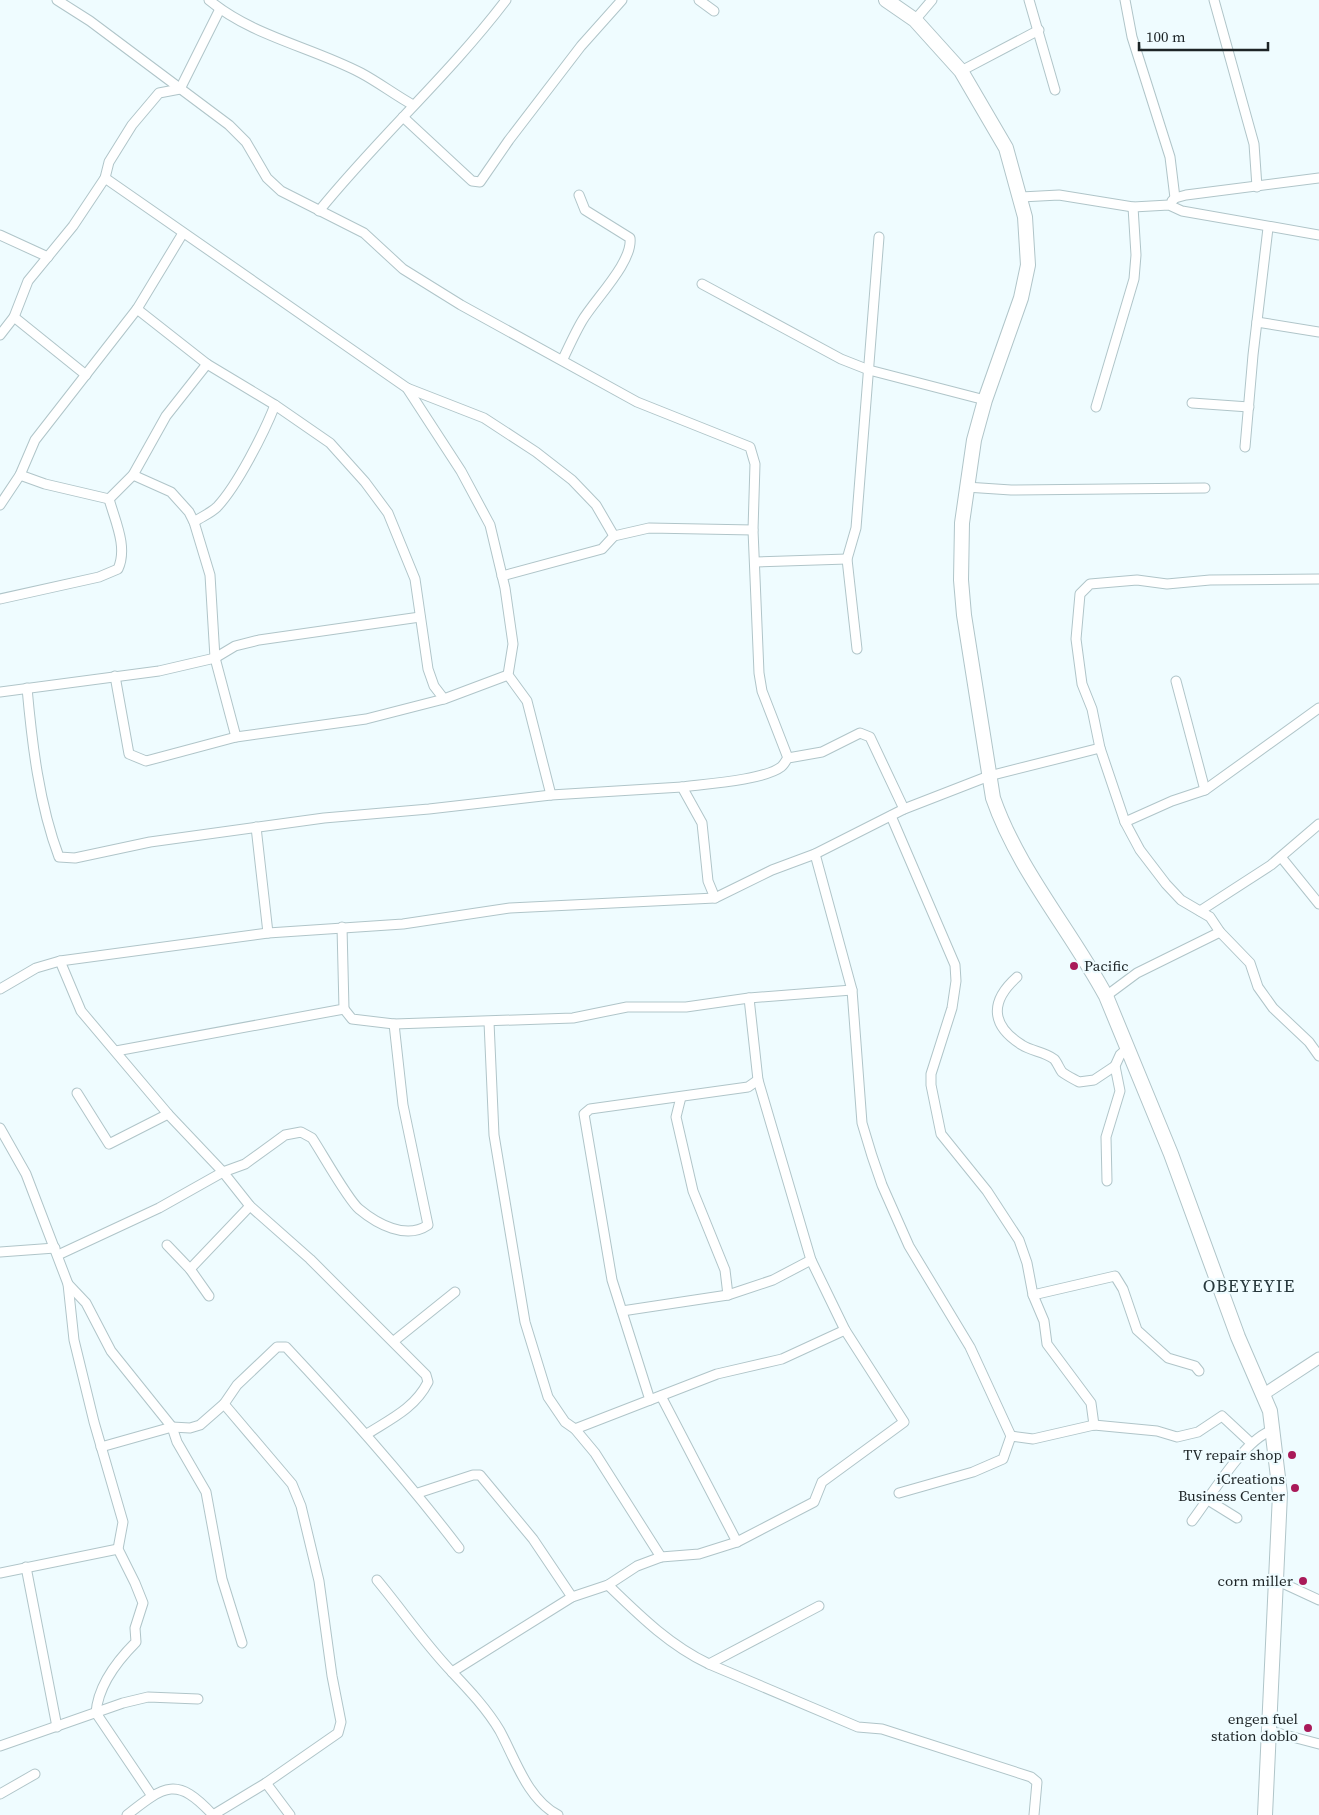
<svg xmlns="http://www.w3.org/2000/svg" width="1319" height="1815" font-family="'Source Serif 4',serif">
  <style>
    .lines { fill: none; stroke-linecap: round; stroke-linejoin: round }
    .minor-casing { stroke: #b0c5c9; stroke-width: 11 }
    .tertiary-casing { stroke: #b0c5c9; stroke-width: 13 }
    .secondary-casing { stroke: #b0c5c9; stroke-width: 16 }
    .minor { stroke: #fff; stroke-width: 9 }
    .tertiary { stroke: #fff; stroke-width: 11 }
    .secondary { stroke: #fff; stroke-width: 14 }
    .poi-dot { fill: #a91a59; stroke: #effcff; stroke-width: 2 }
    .labels { text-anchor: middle; stroke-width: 4.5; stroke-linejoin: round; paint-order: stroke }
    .poi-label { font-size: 15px; fill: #1d2426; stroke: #effcff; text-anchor: end }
    .quarter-label { font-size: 18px; letter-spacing: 1px; fill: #27383c; stroke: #effcff }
  </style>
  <rect width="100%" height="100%" fill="#effcff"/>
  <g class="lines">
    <defs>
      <g id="minor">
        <path d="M57 0 90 21 229 125 246 142 267 178 281 191 364 233 403 269 461 305 637 402 750 447 755 464 753 530 759 673 762 691 788 758"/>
        <path d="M209 0C252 36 311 47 361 73 378 82 395 95 413 105"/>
        <path d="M699 0 714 11"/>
        <path d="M1029 0 1055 90"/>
        <path d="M1125 0 1132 37 1170 157 1175 198"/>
        <path d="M1214 0 1254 144 1257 187"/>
        <path d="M915 20 932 0"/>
        <path d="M961 71 1039 30"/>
        <path d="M403 117 472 181 480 182 509 140 581 46 622 0"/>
        <path d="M105 178 407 388 461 471 490 525 505 588 513 644 508 675 527 701 551 795"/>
        <path d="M1021 197 1059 195 1133 207 1169 205 1182 211 1319 235"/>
        <path d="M1172 201 1175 198 1186 195 1319 178"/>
        <path d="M319 211C378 138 449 75 506 0"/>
        <path d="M0 235 48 257"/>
        <path d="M702 284 841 359 869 370 985 400"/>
        <path d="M137 309 207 364 275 405 330 443 365 482 388 513 415 579 428 669 434 686 444 699"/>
        <path d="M14 317 86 375"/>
        <path d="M1257 322 1319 332"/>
        <path d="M0 335 14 317 28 281 73 226 105 178 109 162 132 125 159 93 180 89 220 9"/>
        <path d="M563 359C569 346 575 333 582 321 595 299 633 262 630 238L585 210 579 195"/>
        <path d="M407 388 484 418 536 452 572 480 596 505 614 536"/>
        <path d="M1192 403 1249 407"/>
        <path d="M1096 407 1134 279 1136 255 1133 207"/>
        <path d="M1245 447 1253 355 1268 228"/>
        <path d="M20 475 45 484 109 499 133 475 166 416 207 364"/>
        <path d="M133 475 171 492 189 512 194 522 210 575 215 658 236 737"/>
        <path d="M966 487 1011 490 1205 488"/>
        <path d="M0 505 20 475 35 440 137 309 183 233"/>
        <path d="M194 522C201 517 211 513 217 507 237 486 264 433 275 405"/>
        <path d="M755 562 847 559"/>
        <path d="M502 576 602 549 614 536 649 528 753 530"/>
        <path d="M1319 579 1210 580 1167 584 1137 580 1090 584 1080 594 1076 639 1082 684 1092 709 1100 748 1125 822 1140 850 1166 884 1181 900 1210 917 1220 932 1250 963 1258 987 1273 1008 1309 1042 1319 1056"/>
        <path d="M0 599 99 577 118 569C128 547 115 521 109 499"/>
        <path d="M857 649 847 559 856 528 879 237"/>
        <path d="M115 676 129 754 146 761 236 737 366 719 444 699 508 675"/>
        <path d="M1176 681 1205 790"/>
        <path d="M27 688C32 743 39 804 59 857L75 858 150 842 324 818 429 809 551 795 682 787 702 823 708 881 715 898"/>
        <path d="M0 692 159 671 215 658 235 646 259 640 420 617"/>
        <path d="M682 787C705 784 764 780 781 767 784 765 786 760 788 758L822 752 860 733 870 737 904 809"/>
        <path d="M891 816 955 965 956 981 952 1008 931 1074V1085L941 1134 987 1191 1019 1240 1027 1263 1033 1295 1044 1321 1047 1344 1091 1403 1094 1425"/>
        <path d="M1125 822 1172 801 1205 790 1319 708"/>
        <path d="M256 827 268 933"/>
        <path d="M815 854 852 990 862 1123 872 1156 882 1185 909 1246 970 1347 1011 1436"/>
        <path d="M1281 857 1319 904"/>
        <path d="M1200 911 1271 865 1319 824"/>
        <path d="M60 961 81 1011 168 1114 223 1172 250 1206 310 1259 426 1375 428 1382C415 1408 391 1419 367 1434"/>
        <path d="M1017 977C990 1001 990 1025 1022 1045 1031 1051 1045 1052 1054 1059 1057 1062 1059 1068 1062 1072 1067 1076 1074 1079 1079 1082L1094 1080 1115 1066"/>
        <path d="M0 989 36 968 60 961 268 933 403 924 510 908 715 898 772 870 815 854 904 809 989 776 1100 748"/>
        <path d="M1106 996 1137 973 1220 932"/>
        <path d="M344 1009 352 1019 394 1024 573 1018 627 1007H686L749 998 852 990"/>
        <path d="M489 1022 494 1135 525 1322 548 1397 565 1422 575 1429 595 1453 661 1557"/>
        <path d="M116 1051 344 1009 342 927"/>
        <path d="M77 1093 109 1144 168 1114"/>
        <path d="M681 1097 676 1117 693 1191 725 1270 728 1295"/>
        <path d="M0 1128 26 1174 68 1284 74 1340 94 1422 123 1522 118 1549 135 1583 143 1603 135 1628 136 1642C117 1661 98 1685 96 1713L152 1796"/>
        <path d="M1107 1181 1106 1137 1120 1091 1115 1066 1120 1055 1128 1048"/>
        <path d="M167 1245 190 1269 209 1296"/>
        <path d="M0 1252 55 1248"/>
        <path d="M58 1255 159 1208 223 1172 245 1164 285 1135 301 1132 312 1138C322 1153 348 1200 359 1209 377 1224 406 1240 428 1225L403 1105 394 1024"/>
        <path d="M190 1269 250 1206"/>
        <path d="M68 1284 86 1303 111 1351 172 1427 177 1442 206 1492 222 1579 242 1643"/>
        <path d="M1033 1295 1115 1276 1123 1289 1137 1330 1168 1358 1195 1366 1199 1371"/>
        <path d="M622 1311 728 1295 773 1280 811 1260"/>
        <path d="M394 1341 455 1292"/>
        <path d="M661 1396 737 1542"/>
        <path d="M650 1400 612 1280 584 1114 590 1109 748 1087 758 1080"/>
        <path d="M575 1429 717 1374 782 1359 845 1330"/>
        <path d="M101 1447 172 1427 190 1428 200 1425 224 1404 237 1385 277 1347H286C347 1412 405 1477 459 1548"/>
        <path d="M418 1493 473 1475H480L533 1539 572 1597"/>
        <path d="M899 1493 973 1472 1003 1459 1011 1436 1033 1439 1094 1425 1157 1431 1177 1437 1198 1432 1222 1416 1251 1443"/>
        <path d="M1208 1500 1237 1518"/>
        <path d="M1192 1521C1211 1496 1245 1438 1273 1430"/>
        <path d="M26 1567 57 1727"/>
        <path d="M0 1573 118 1549"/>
        <path d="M377 1580C402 1610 425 1644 452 1672 469 1690 487 1709 500 1731 515 1759 528 1800 558 1815"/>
        <path d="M1278 1581 1319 1600"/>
        <path d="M608 1585C639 1615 669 1645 709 1664L858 1727 882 1729 1031 1777 1037 1782 1034 1815"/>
        <path d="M709 1664 819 1606"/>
        <path d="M452 1672 572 1597 608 1585 637 1566 661 1557 699 1554 737 1542 814 1502 822 1482 904 1422 845 1330 811 1260 758 1080 749 998"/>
        <path d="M1270 1731 1319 1744"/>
        <path d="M0 1746 123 1703 148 1697 198 1699"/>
        <path d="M266 1783 290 1815"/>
        <path d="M0 1794 35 1774"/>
        <path d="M127 1815C165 1785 177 1776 213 1815"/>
        <path d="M213 1815 266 1783 338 1733 341 1722 332 1676 319 1581 301 1506 292 1484 224 1404"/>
      </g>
      <path id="tertiary" d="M1264 1394 1319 1358"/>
      <path id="secondary" d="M886 0 915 20 961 71 1006 148 1025 217 1028 265 1021 298 985 400 974 440 962 523 961 580 964 615 993 798C1018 870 1070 929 1106 996L1171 1154 1238 1337 1270 1411 1280 1494 1265 1815"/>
    </defs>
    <use href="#minor" class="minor-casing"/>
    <use href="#tertiary" class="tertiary-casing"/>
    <use href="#secondary" class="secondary-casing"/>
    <use href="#minor" class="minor"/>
    <use href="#tertiary" class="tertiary"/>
    <use href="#secondary" class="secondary"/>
  </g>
  <g class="poi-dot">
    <circle cx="1074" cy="966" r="5"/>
    <circle cx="1292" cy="1455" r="5"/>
    <circle cx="1295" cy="1488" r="5"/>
    <circle cx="1303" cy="1581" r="5"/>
    <circle cx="1308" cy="1728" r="5"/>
  </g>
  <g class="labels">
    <g class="poi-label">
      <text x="1084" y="971" text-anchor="start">Pacific</text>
      <text x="1282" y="1460">TV repair shop</text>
      <text x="1285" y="1484">iCreations<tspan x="1285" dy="17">Business Center</tspan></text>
      <text x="1293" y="1586">corn miller</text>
      <text x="1298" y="1724">engen fuel<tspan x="1298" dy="17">station doblo</tspan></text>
    </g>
    <g class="quarter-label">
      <text x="1249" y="1292">OBEYEYIE</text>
    </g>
  </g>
  <path d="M1139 42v8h129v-8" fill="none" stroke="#1d2426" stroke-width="2.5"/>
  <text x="1146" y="42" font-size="15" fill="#1d2426" stroke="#effcff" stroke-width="4" paint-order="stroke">100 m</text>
</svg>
